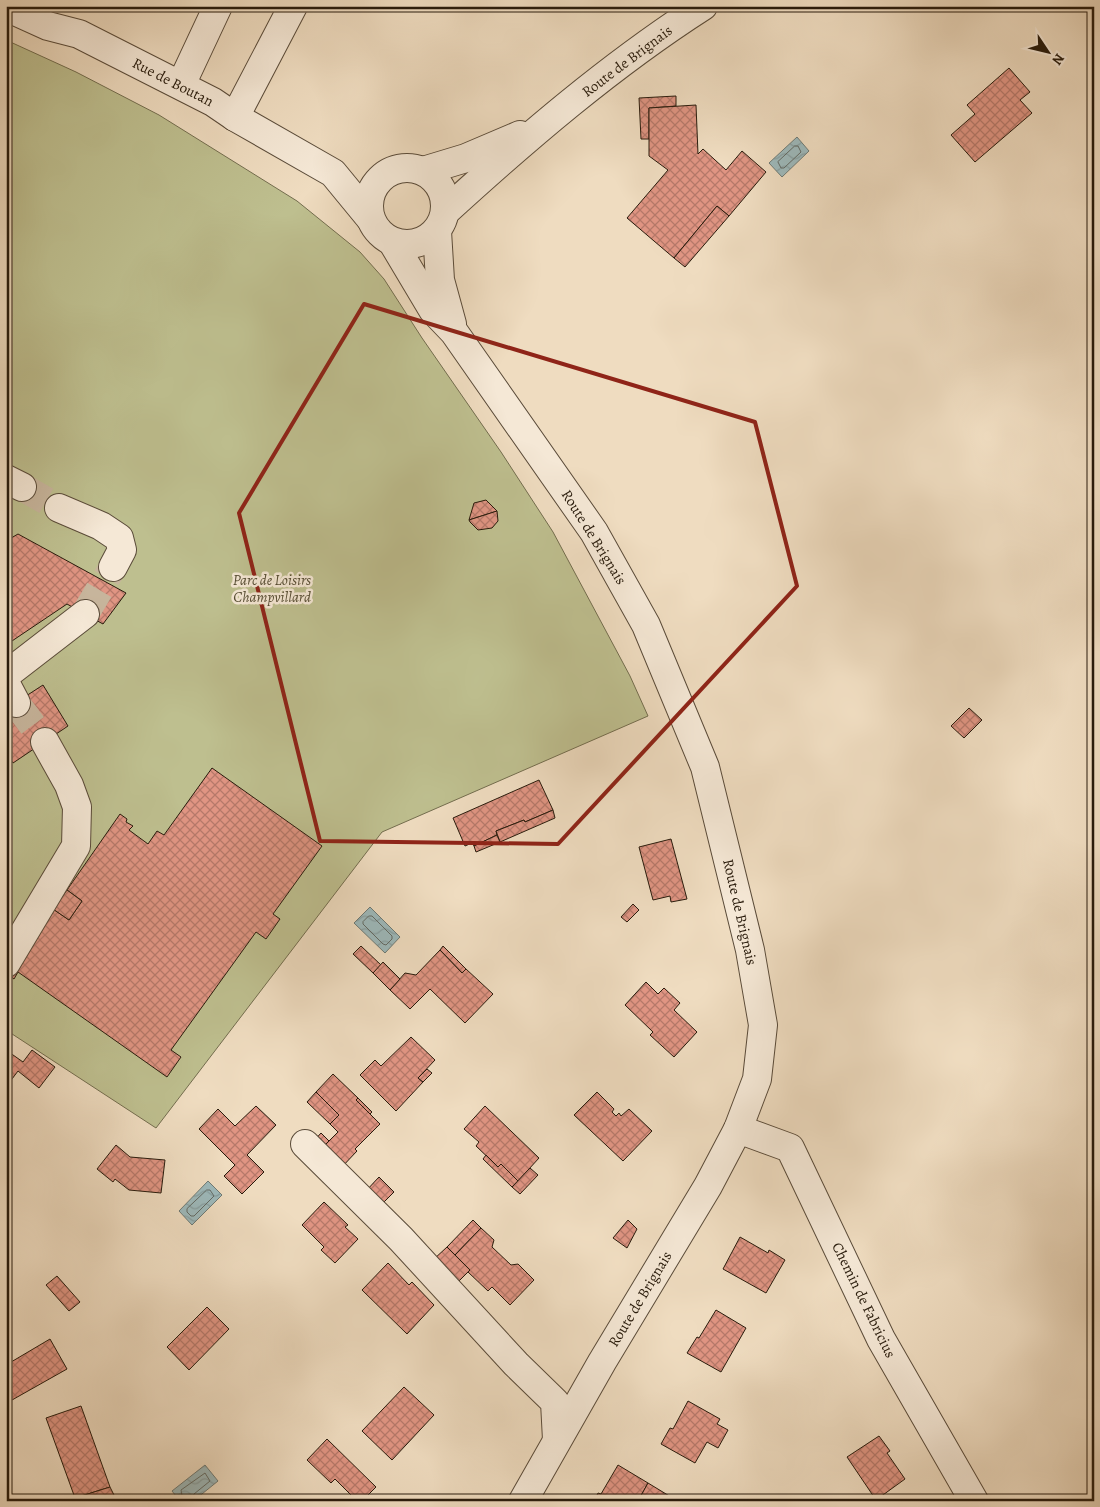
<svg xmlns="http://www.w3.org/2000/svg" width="1100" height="1507" font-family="Alegreya,serif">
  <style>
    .park { fill: #bebf8f; stroke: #736d4e }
    .water { fill: url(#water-waves); stroke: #6e7a75 }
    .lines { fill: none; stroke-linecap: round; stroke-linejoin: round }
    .shore { stroke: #626a64; stroke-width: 1 }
    .building { fill: url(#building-cross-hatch); stroke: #281b0c }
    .minor-tunnel { stroke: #c7b59c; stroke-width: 28; stroke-dasharray: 28 14; stroke-linecap: butt }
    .minor-casing { stroke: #5a4b39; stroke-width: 30 }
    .minor { stroke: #f5e8d6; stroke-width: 28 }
    .marked { fill: none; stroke: #8f2418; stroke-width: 4; stroke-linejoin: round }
    .labels { text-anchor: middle; stroke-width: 5; stroke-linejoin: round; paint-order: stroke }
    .street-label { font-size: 15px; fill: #281b0c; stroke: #f5e8d6 }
    .park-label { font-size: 15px; font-style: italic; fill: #554c33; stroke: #f5e8d6 }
  </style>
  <defs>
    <pattern id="water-waves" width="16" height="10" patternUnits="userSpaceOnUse" patternTransform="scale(1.25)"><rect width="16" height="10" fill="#9db9bb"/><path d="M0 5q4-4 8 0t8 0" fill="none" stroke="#879ea0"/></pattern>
    <pattern id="building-cross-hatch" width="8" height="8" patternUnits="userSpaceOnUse" patternTransform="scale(1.25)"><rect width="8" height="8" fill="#e09583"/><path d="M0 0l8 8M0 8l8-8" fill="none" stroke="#b6796a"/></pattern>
  </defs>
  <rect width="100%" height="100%" fill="#efdcc0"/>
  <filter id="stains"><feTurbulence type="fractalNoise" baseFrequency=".004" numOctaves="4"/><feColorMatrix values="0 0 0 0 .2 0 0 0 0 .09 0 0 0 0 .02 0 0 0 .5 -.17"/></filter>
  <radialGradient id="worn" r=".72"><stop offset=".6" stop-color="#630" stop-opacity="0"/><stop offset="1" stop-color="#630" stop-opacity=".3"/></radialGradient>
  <path class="park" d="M6 40 76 72 159 115 297 201 360 252 384 279 422 338 501 452 553 532 630 676 648 716 382 832 156 1128 6 1030Z"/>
  <g class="water">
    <path d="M797 137 809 151 782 177 769 163Z"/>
    <path d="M370 907 400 937 385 953 354 923Z"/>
    <path d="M208 1181 222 1195 192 1225 179 1211Z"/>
    <path d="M205 1465 218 1481 197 1498 198 1501H180L172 1491Z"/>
  </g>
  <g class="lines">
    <g class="shore">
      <path d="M795 146H798L801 152 784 168H781L778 162Z"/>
      <path d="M369 916H372L392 936V939L386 945 383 944 363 924V922Z"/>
      <path d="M207 1190H210L214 1196 194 1216H191L187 1212V1209Z"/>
      <path d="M183 1501 181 1490 205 1473 210 1481 194 1494 192 1501"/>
    </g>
  </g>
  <g class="building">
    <path d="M1009 68 1030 92 1020 100 1032 113 975 162 951 135 975 114 967 105Z"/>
    <path d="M676 96V106L649 108V139H641L639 98Z"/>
    <path d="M696 105 698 154 703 149 726 170 742 151 766 172 729 216 717 206 674 258 627 218 668 170 649 156V108Z"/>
    <path d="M717 206 729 216 685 267 674 258Z"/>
    <path d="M486 500 497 511 469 520 474 503Z"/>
    <path d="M497 511 498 521 492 528 478 530 470 522 469 520Z"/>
    <path d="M18 534 126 593 103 624 67 604 6 645V541Z"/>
    <path d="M43 685 68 726 13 763 6 752V709Z"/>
    <path d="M969 708 982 720 964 738 951 726Z"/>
    <path d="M212 768 322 846 273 914 280 919 266 939 256 932 171 1050 181 1057 167 1077 18 972 14 979 7 974 53 909 69 920 82 901 67 890 120 814 127 819 126 822 133 826 129 830 148 844 157 831 164 835Z"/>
    <path d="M539 780 553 810 525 822 524 820 496 831 497 835 474 846 472 843 465 846 453 818Z"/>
    <path d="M553 810 555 818 500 842 496 831 524 820 525 822Z"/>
    <path d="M497 835 500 842 476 852 474 846Z"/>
    <path d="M671 839 687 899 671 902 670 896 653 900 639 847Z"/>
    <path d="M67 890 82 901 69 920 53 909Z"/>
    <path d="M633 904 639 910 627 922 621 917Z"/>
    <path d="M361 946 381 965 373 973 353 954Z"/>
    <path d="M443 946 466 969 462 973 440 950Z"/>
    <path d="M440 950 462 973 466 969 493 994 465 1023 430 989 410 1009 390 990 405 973 416 975Z"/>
    <path d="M383 962 400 979 390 990 373 973Z"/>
    <path d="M646 982 658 994 664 988 680 1003 674 1010 697 1032 674 1057 650 1035 653 1032 625 1005Z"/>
    <path d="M411 1037 435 1060 418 1078 423 1082 396 1111 360 1075 375 1060 381 1066Z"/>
    <path d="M6 1050 23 1062 32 1050 55 1067 39 1088 18 1071 6 1087Z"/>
    <path d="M427 1069 432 1073 423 1082 418 1078Z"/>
    <path d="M333 1074 358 1098 356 1100 380 1124 355 1149 357 1151 340 1169 321 1149 338 1132 330 1124 339 1115 316 1092Z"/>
    <path d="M316 1092 339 1115 330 1124 307 1102Z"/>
    <path d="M597 1092 614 1109 612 1112 616 1116 619 1113 621 1116 629 1109 652 1131 623 1161 574 1115Z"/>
    <path d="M358 1098 372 1112 370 1114 356 1100Z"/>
    <path d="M256 1106 276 1125 247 1155 264 1172 242 1194 224 1176 235 1165 199 1129 218 1109 235 1126Z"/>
    <path d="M485 1106 539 1158 518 1181 501 1164 498 1167 476 1146 479 1142 464 1129Z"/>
    <path d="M321 1133 329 1141 321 1149 313 1142Z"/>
    <path d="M116 1145 130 1157 165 1160 161 1193 129 1190 115 1179 113 1182 97 1169Z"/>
    <path d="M486 1155 498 1167 501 1164 518 1181 512 1187 483 1159Z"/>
    <path d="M530 1168 538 1175 520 1194 512 1187Z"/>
    <path d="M379 1177 394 1192 379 1207 365 1192Z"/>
    <path d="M324 1202 348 1225 345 1227 358 1239 335 1263 321 1250 324 1247 302 1225Z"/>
    <path d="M473 1220 481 1228 455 1255 447 1247Z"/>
    <path d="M628 1220 637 1229 627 1248 613 1238Z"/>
    <path d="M481 1228 494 1240 492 1247 511 1265 518 1264 534 1280 510 1305 492 1287 488 1291 468 1272 470 1270 455 1255Z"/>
    <path d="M740 1237 768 1253 769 1250 785 1260 766 1293 723 1269Z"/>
    <path d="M447 1247 470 1270 457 1283 433 1260Z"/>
    <path d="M388 1263 409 1285 412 1282 434 1305 407 1334 362 1290Z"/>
    <path d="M57 1276 80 1302 69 1311 46 1285Z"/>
    <path d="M207 1307 229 1329 189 1370 167 1347Z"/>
    <path d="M716 1310 746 1328 721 1372 687 1353 697 1337 699 1338Z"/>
    <path d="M50 1339 67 1369 12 1400 6 1390V1365Z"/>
    <path d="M404 1387 434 1415 392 1460 362 1431Z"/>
    <path d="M688 1401 720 1419 717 1424 728 1430 718 1448 707 1442 695 1463 661 1444 670 1428 673 1429Z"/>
    <path d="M81 1406 110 1487 75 1498 46 1418Z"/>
    <path d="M879 1436 890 1451 887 1453 905 1479 876 1500 847 1457Z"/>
    <path d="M327 1439 376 1487 362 1501H357L335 1479 331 1483 307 1460Z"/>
    <path d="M618 1465 648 1483 638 1501H594L598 1493 601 1494Z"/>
    <path d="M648 1483 671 1497 669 1501H638Z"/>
    <path d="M110 1487 117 1501H76L75 1498Z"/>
  </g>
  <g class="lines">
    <g class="minor-tunnel">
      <path d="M22 487 59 508"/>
      <path d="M85 614 113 567"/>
      <path d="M16 703 45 742"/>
    </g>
    <defs>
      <g id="minor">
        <path d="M6 7 48 26 79 34 213 102 235 117 333 173 370 218"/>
        <path d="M181 85 218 6"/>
        <path d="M235 117 293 6"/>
        <circle cx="407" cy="206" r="38"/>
        <path d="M423 171 466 158 520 135"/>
        <path d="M445 212C526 138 611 65 703 6"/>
        <path d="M437 231 440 280 452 324"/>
        <path d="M393 243 433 310 454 332 594 532 646 625 705 767 750 950 763 1025 757 1079 738 1129 708 1186 602 1362 523 1501"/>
        <path d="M6 479 22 487"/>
        <path d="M59 508 101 526 119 538 122 550 113 567"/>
        <path d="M6 675 85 614"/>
        <path d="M6 684 16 703"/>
        <path d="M6 963 76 846 77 807 69 785 45 742"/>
        <path d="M738 1129 790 1148 881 1339 974 1501"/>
        <path d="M305 1144 401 1239 516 1364 555 1402 557 1440"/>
      </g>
    </defs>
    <use href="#minor" class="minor-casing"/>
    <use href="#minor" class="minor"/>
  </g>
  <path class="marked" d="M364 304 755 422 797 586 558 844 320 841 239 513Z"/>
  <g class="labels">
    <g class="street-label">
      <text transform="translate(627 61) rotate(-37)" y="5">Route de Brignais</text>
      <text transform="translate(173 82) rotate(27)" y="5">Rue de Boutan</text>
      <text transform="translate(594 537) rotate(58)" y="5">Route de Brignais</text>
      <text transform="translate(740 912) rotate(77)" y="5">Route de Brignais</text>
      <text transform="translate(640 1299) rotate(-59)" y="5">Route de Brignais</text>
      <text transform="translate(864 1300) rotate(64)" y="5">Chemin de Fabricius</text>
    </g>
    <g class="park-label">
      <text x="272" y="585">Parc de Loisirs<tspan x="272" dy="17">Champvillard</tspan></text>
    </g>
  </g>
  <rect width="1100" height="1507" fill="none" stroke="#efdcc0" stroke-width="25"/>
  <rect x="8" y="8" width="1085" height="1492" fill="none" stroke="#281b0c" stroke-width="2.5"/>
  <rect x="12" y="12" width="1075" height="1482" fill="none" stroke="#281b0c"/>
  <g transform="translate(1048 52) rotate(125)" stroke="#f5e8d6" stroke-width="4" paint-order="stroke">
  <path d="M0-4L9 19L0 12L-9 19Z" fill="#281b0c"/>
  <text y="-8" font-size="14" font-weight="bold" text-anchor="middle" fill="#281b0c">N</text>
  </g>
  <rect width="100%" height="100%" filter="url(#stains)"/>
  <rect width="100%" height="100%" fill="url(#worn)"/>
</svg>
